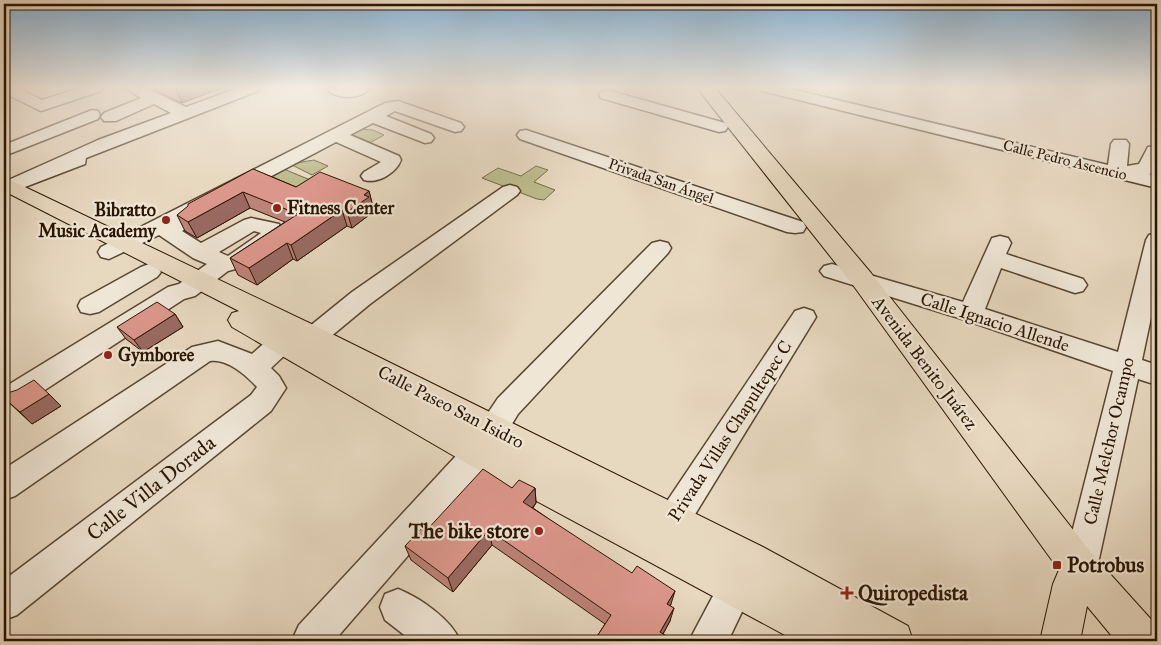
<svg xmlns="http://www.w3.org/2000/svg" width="1161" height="645" font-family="'IM FELL Great Primer',serif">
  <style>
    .green { fill: #bdbc8d; stroke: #746846 }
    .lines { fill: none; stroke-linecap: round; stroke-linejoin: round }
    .minor-casing { stroke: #594630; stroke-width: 3 }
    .major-casing { stroke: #2a1500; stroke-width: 2 }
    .minor { fill: #efe6d6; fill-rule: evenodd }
    .major { fill: #e7d8c0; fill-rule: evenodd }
    .wall { fill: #bd8278; stroke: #2a1500 }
    .shaded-wall { fill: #9a6a62; stroke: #2a1500 }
    .building { fill: #dc978c; stroke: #2a1500 }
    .poi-dot { fill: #8f2418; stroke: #efe6d6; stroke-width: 2 }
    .labels { text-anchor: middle; stroke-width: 4.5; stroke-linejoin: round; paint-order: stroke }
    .far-street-label { font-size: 15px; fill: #2a1500; stroke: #efe6d6 }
    .poi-label { font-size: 18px; font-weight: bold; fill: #2a1500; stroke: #efe6d6; text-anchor: start }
    .street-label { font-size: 18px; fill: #2a1500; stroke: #efe6d6 }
    .near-street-label { font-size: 21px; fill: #2a1500; stroke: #efe6d6 }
    .near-poi-label { font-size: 21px; font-weight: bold; fill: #2a1500; stroke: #efe6d6; text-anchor: start }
  </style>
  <rect width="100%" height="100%" fill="#e7d8c0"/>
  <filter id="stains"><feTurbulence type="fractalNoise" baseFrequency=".004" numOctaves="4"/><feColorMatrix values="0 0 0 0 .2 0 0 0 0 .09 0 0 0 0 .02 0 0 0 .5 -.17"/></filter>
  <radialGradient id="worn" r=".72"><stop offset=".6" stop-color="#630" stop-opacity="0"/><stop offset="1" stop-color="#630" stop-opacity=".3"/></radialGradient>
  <g class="green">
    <path d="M361 129 373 130 384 135 366 145 346 135Z"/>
    <path d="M314 160 328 166 312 175 290 164Z"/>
    <path d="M536 166 548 170 534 182 555 190 544 200 537 199 482 178 498 168 521 176Z"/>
    <path d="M279 167 315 182 296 194 266 180Z"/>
  </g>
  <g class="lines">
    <defs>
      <g id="minor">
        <path d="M4 88H18L42 100 80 88H103L101 91 41 111 4 93Z"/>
        <path d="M125 88H145L186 107 238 88H260L258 91 86 158 85 164 4 195V182L98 140 171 113 154 104 116 121H104L101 117 104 113 141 98Z"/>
        <path d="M326 88H370C362 100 334 100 326 88Z"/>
        <path d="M760 88H787L1108 165 1111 144 1114 140H1126L1129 144 1127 166 1139 164 1148 147 1157 146V167L1154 173 1149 174 1157 176V188L762 91Z"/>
        <path d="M607 90 725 123 728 127 725 131 719 132 601 98 599 95 601 92Z"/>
        <path d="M398 101 461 123 464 127 461 131 455 132 395 111 386 116 431 134 434 138 431 142 425 143 373 123 350 135 399 156 401 160C396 173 378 184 364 180L361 176 364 172 381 162 336 142 192 218 195 221 191 225 182 231 201 243 244 220 251 218 279 224 284 234 243 267 228 271 195 296 184 299 28 401 18 404 8 401 4 393 8 385 168 287 179 284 207 264 193 258 159 235 109 259 101 257 98 252 101 247 385 103ZM254 231 261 233 228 256 219 252Z"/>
        <path d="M92 110 98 111 100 115 98 119 4 156V145Z"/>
        <path d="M526 130 803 222 806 227 803 232 795 233 787 232 520 139 517 135 520 131Z"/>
        <path d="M510 185 517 187 520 191 517 195 370 304 306 357 297 360 286 354 271 368 279 376 286 388 271 411 17 615 4 620V580L251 395 257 387C247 376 227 358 210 361L15 496 4 500V469L192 347 218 341 252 354C268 341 287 316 308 323L310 326 352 292 503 187Z"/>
        <path d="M1157 233V289L1142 360 1157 365V385L1138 379 1097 568 1092 580 1080 585 1068 580 1063 568 1113 371 962 319 824 276 820 271 824 266 832 264 963 302 992 238 1000 236 1008 238 1011 243 1006 254 1083 279 1087 285 1083 291 1075 293 1001 268 985 309 1118 352 1146 240 1149 235Z"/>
        <path d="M660 241 668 243 671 248 668 253 518 414 489 462 334 641H295L293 638 299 625 467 444 498 398 652 243Z"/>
        <path d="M149 264 157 267 161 272 157 277 99 312 90 314 81 312 78 306 81 300 141 267Z"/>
        <path d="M804 308 813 311 816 317 675 547 663 552 651 547 646 536 651 525 795 311Z"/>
        <path d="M743 557 755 562 760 574 728 641H689L731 562Z"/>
        <path d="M398 589C420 598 451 619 460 641H412L385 620 380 607 385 594Z"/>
      </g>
      <g id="major">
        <path d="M697 88H715L871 273 1093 555 1157 626V641H1116L1087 606 1080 641H1040L1053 584 1059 570 853 285Z"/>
        <path d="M4 177 324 330 763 547 908 626 913 641H796L466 463 232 327 228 320 232 313 239 311 4 191Z"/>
      </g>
    </defs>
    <use href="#minor" class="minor-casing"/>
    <use href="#major" class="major-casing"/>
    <use href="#minor" class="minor"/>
    <use href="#major" class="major"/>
  </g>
  <g class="wall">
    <path d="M153 88H222L182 103 154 90Z"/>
    <path d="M253 169 296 187 369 191 373 207 372 208 373 212 352 228 347 226 297 261 293 259 257 285 238 275 230 258 285 222 250 208 197 238 185 231 177 215Z"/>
    <path d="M175 314 183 327 143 352 126 339 117 327Z"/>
    <path d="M4 398 61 406 32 424Z"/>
    <path d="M512 488H535L536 503 533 508 671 604 670 606V621L663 634 668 637 667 641H594L605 624 492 545 453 592 411 560 405 546 425 532Z"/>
  </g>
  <g class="shaded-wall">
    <path d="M179 88H222L182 103 176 89Z"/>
    <path d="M369 191 373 207 372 208 373 212 352 228 347 212 364 195Z"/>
    <path d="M243 192 250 208 197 238 188 222Z"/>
    <path d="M342 210 347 226 297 261 291 245Z"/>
    <path d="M287 243 293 259 257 285 249 268Z"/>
    <path d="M175 314 183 327 143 352 134 340Z"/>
    <path d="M49 394 61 406 32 424 20 412Z"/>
    <path d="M535 488 536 503 525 517 523 502Z"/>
    <path d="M489 530 492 545 453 592 448 578Z"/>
    <path d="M675 591 671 604 664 617 667 604Z"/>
    <path d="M674 608 670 621 659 641 660 632Z"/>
  </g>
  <g class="building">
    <path d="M253 169 296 187 320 172 369 191 364 195 369 197 347 212 342 210 291 245 287 243 249 268 230 258 298 214 243 192 188 222 177 215 188 206V204Z"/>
    <path d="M157 302 175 314 134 340 117 327Z"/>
    <path d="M34 380 49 394 20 412 4 398V394L17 390Z"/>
    <path d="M483 469 512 488 519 480 535 488 523 502 632 573 637 566 675 591 667 604 674 608 660 632 668 637 666 641H594L611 615 489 530 448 578 405 546 421 529 425 532Z"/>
  </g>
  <linearGradient id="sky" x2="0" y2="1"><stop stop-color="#8ab5d7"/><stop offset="0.49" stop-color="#f4ede3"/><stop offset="1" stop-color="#f4ede3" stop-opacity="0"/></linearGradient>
  <rect width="1161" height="178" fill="url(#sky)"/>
  <g class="poi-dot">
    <circle cx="277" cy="208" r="5"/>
    <circle cx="166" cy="220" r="5"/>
    <circle cx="108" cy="355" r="5"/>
    <circle cx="539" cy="531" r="5"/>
    <rect x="1052" y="560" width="10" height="10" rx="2.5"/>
    <path d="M844.5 585.5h5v5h5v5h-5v5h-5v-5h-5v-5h5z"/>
  </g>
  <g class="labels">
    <g class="far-street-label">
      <text transform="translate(1065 160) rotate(14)" y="5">Calle Pedro Ascencio</text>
      <text transform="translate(661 181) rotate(19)" y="5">Privada San Ángel</text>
    </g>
    <g class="poi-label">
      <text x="287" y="214">Fitness Center</text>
      <text x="156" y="216" text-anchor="end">Bibratto<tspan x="156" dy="21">Music Academy</tspan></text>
      <text x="118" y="361">Gymboree</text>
    </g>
    <g class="street-label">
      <text transform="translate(995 322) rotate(18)" y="6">Calle Ignacio Allende</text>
      <text transform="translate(925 363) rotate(53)" y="6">Avenida Benito Juárez</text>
      <text transform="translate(451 407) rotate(27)" y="6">Calle Paseo San Isidro</text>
      <text transform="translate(730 431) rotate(-57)" y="6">Privada Villas Chapultepec C</text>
      <text transform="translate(1109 441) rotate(-77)" y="6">Calle Melchor Ocampo</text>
    </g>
    <g class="near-street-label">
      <text transform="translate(151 488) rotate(-38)" y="7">Calle Villa Dorada</text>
    </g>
    <g class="near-poi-label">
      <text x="529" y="538" text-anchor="end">The bike store</text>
      <text x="1067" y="572">Potrobus</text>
      <text x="858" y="600">Quiropedista</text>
    </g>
  </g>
  <rect width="1161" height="645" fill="none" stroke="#e7d8c0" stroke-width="20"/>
  <rect x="5" y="5" width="1151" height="635" fill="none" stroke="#2a1500" stroke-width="2.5"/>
  <rect x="10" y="10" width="1141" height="625" fill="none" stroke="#2a1500"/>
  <rect width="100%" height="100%" filter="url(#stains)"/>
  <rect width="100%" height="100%" fill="url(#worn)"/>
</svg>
